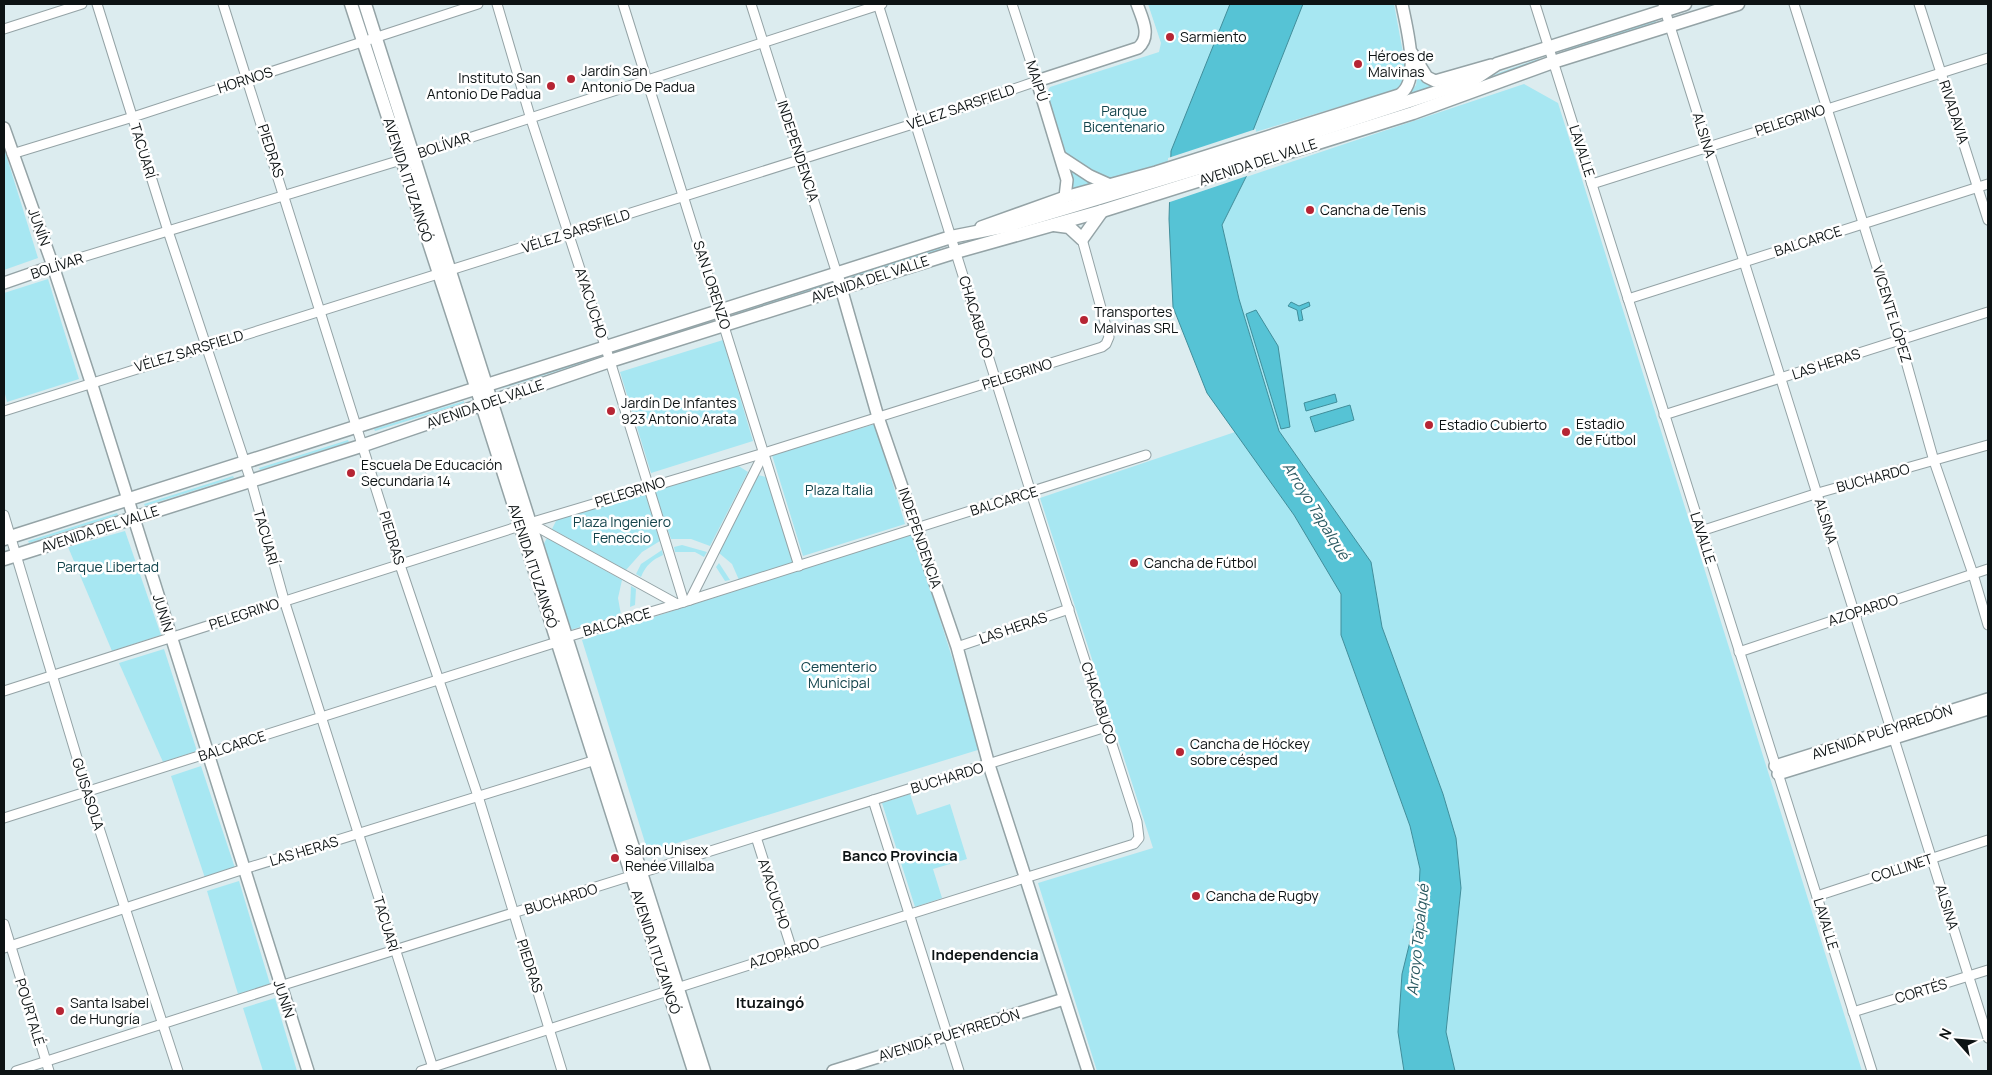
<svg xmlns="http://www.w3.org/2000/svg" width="1992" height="1075" font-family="Manrope,sans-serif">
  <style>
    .green { fill: #a7e7f2 }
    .water { fill: #56c3d5; stroke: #408e9b }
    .pier { fill: #dcecef }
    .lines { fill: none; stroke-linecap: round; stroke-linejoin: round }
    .minor-casing { stroke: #94a3a6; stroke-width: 11 }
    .tertiary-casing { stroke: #94a3a6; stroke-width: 14 }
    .secondary-casing { stroke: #94a3a6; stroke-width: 15 }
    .minor { stroke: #fff; stroke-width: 9 }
    .tertiary { stroke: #fff; stroke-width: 11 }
    .secondary { stroke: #fff; stroke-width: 12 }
    .poi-dot { fill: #b62534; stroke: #fff; stroke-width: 2 }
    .labels { text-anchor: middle; stroke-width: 5; stroke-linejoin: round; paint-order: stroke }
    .poi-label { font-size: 14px; fill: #0d1314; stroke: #fff; text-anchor: start }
    .street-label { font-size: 14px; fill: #0d1314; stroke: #fff }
    .park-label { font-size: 14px; fill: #13444c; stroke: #fff }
    .water-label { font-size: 15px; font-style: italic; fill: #2b5a62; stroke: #fff }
    .neighbourhood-label { font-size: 15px; font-weight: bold; fill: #0d1314; stroke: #fff }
  </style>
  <rect width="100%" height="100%" fill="#dcecef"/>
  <g class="green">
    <path d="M1148 4H1230L1171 151 1170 161 1108 179 1088 172 1067 156 1046 94 1050 87 1159 52 1161 43Z"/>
    <path d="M1303 4H1394L1408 80 1402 88 1252 133Z"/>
    <path d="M1655 20 1656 22 1565 51 1564 49Z"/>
    <path d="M1538 59 1539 61 1495 75 1424 105 1272 153Z"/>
    <path d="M1419 67 1438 86 1408 96 1416 85Z"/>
    <path d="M1524 84 1558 103 1862 1071H1455L1446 1032 1461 888 1456 838 1443 794 1382 627 1371 562 1279 431 1239 299 1222 225 1246 177Z"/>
    <path d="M4 148 38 258 4 270Z"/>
    <path d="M1071 171 1094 183 1069 191Z"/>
    <path d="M940 248 941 250 852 278 851 276Z"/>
    <path d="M48 279 79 379 7 402 4 390V293Z"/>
    <path d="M824 285V287L735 315V313Z"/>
    <path d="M710 320 711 322 622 350 621 348Z"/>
    <path d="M723 340 753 441 651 473 620 372Z"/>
    <path d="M591 358 592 360 503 388 502 386Z"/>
    <path d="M464 401V403L375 431 374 429Z"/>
    <path d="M875 424 905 524 803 556 772 455Z"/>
    <path d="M1235 432 1294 515 1341 594V635L1410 826 1420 869 1418 909 1402 974 1398 1032 1404 1071H1097L1038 883 1153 848 1040 498Z"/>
    <path d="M348 440 349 442 260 470 259 468Z"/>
    <path d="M737 465 748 472 710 546 691 539H671L654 489Z"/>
    <path d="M758 475 766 477 793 563 739 580 732 564 719 553Z"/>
    <path d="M233 476 234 478 145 506 144 504Z"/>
    <path d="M645 493 660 541 642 552 626 570 552 529 557 519Z"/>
    <path d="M117 513 118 515 29 543 28 541Z"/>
    <path d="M125 531 161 635 112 651 68 547Z"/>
    <path d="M913 534 981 749 648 852 582 640Z"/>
    <path d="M547 538 622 580 618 598 621 615 570 630 542 547Z"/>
    <path d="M682 545 707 552 704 557 695 552H675L674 547Z"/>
    <path d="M662 550 663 555C652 560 646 565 641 577L636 574 641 564Z"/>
    <path d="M719 563 730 580 725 581 716 567Z"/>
    <path d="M631 586 636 589 635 605 630 607Z"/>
    <path d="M164 649 197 751 163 762 119 663Z"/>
    <path d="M201 766 235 868 205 878 171 776Z"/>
    <path d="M910 794 917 815 950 804 967 859 933 869 942 898 915 907 882 803Z"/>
    <path d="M239 881 270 984 238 994 207 891Z"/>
    <path d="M275 998 297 1071H263L243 1008Z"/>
  </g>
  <g class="water">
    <path d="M1230 4H1303L1252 133 1250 169 1222 225 1239 299 1279 431 1371 562 1382 627 1443 794 1456 838 1461 888 1446 1032 1455 1071H1404L1398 1032 1402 974 1418 909 1420 869 1410 826 1341 635V594L1294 515 1207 393 1173 307 1169 219 1171 151Z"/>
    <path d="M1291 302 1299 306 1309 302 1310 306 1301 310 1303 320 1299 321 1297 310 1288 306Z"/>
    <path d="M1256 310 1278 346 1290 427 1281 429 1246 314Z"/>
    <path d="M1335 394 1337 402 1306 411 1304 403Z"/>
    <path d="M1350 405 1354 420 1315 432 1310 417Z"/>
  </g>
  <path class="pier" d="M1256 129 1253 170 1250 175 1167 203 1168 158Z"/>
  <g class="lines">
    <defs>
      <g id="minor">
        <path d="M97 4 168 231 251 481 284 600 434 1071"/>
        <path d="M223 4 400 565 478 796 562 1071"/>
        <path d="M497 4 530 116 610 361 684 602"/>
        <path d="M623 4 799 566"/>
        <path d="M751 4 837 274"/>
        <path d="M1535 4 1872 1071"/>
        <path d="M1663 4 1988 1038"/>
        <path d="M1794 4 1900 340 1934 461 1973 574 1988 625"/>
        <path d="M1919 4 1988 220"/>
        <path d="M4 29 82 4"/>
        <path d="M12 154 133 117 478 4"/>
        <path d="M1592 184 1988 58"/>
        <path d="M53 266 401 160 882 4"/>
        <path d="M1628 299 1988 184"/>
        <path d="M4 411 916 123 1037 81 1012 4"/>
        <path d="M1664 415 1988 312"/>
        <path d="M4 515 87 791 178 1071"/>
        <path d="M530 523 677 604"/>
        <path d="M1701 531 1818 493 1988 445"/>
        <path d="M690 600 764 453"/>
        <path d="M957 647 1069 609"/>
        <path d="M1739 652 1988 569"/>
        <path d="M4 691 523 525 764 453 1102 347 1106 344 1109 337 1082 239"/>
        <path d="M873 800 959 1071"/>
        <path d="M4 818 557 642 567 637 684 602 1146 455"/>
        <path d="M756 837 792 950"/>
        <path d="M1817 896 1988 840"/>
        <path d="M4 924 49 1071"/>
        <path d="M4 948 244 869 599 759"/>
        <path d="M1853 1012 1988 970"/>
        <path d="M16 1071 280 986 1106 727"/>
        <path d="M421 1071C658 993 896 918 1134 844L1139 838 1137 822 1031 493 878 4"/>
      </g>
      <g id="tertiary">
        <path d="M1412 53 1427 77 1435 81 1491 65"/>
        <path d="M4 128 53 266 91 382 308 1071"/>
        <path d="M1061 157 1090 176 1110 185"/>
        <path d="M1065 197 1067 180 1037 81 1138 48C1152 36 1142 18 1137 4"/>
        <path d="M981 227 1065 197 1156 172 1399 95C1422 82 1406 26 1402 4"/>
        <path d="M837 274 878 417 957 647 989 765 1088 1071"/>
        <path d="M4 283 53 266"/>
        <path d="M1775 766 1988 699"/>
        <path d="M1778 774 1988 709"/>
        <path d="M833 1071 1064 999"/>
      </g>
      <g id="secondary">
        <path d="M351 4 482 405 694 1071"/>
        <path d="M365 4 704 1071"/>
        <path d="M1054 225 1069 227 1082 239 1102 211"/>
        <path d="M4 539 951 237 1007 226 1269 147 1443 90 1476 78 1497 64 1685 4"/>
        <path d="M4 559 364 445 610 361 956 252 1102 211 1413 113 1553 62 1738 4"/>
      </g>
    </defs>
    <use href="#minor" class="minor-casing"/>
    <use href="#tertiary" class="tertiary-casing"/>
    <use href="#secondary" class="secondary-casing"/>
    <use href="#minor" class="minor"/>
    <use href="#tertiary" class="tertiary"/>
    <use href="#secondary" class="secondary"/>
  </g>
  <g class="poi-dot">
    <circle cx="1170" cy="37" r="5"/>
    <circle cx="1358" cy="64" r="5"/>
    <circle cx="571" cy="79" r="5"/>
    <circle cx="551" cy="86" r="5"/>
    <circle cx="1310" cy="210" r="5"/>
    <circle cx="1084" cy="320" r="5"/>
    <circle cx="611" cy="411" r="5"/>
    <circle cx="1429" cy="425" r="5"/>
    <circle cx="1566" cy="432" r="5"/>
    <circle cx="351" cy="473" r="5"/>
    <circle cx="1134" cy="563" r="5"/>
    <circle cx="1180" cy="752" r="5"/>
    <circle cx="615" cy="858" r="5"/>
    <circle cx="1196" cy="896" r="5"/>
    <circle cx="60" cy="1011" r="5"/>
  </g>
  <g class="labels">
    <g class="poi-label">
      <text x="1180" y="42">Sarmiento</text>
      <text x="1368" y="61">Héroes de<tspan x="1368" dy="16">Malvinas</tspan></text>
      <text x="581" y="76">Jardín San<tspan x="581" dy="16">Antonio De Padua</tspan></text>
      <text x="541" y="83" text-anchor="end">Instituto San<tspan x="541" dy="16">Antonio De Padua</tspan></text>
      <text x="1320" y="215">Cancha de Tenis</text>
      <text x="1094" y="317">Transportes<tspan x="1094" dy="16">Malvinas SRL</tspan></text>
      <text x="621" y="408">Jardín De Infantes<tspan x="621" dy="16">923 Antonio Arata</tspan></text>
      <text x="1576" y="429">Estadio<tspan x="1576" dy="16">de Fútbol</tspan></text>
      <text x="1439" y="430">Estadio Cubierto</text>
      <text x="361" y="470">Escuela De Educación<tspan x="361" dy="16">Secundaria 14</tspan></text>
      <text x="1144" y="568">Cancha de Fútbol</text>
      <text x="1190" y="749">Cancha de Hóckey<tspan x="1190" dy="16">sobre césped</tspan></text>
      <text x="625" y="855">Salon Unisex<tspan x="625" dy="16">Renée Villalba</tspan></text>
      <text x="1206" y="901">Cancha de Rugby</text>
      <text x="70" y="1008">Santa Isabel<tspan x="70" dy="16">de Hungría</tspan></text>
    </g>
    <g class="street-label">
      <text transform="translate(245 80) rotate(-18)" y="5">HORNOS</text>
      <text transform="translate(1037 81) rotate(72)" y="5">MAIPÚ</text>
      <text transform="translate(961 107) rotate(-19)" y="5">VÉLEZ SARSFIELD</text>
      <text transform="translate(1954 112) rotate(72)" y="5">RIVADAVIA</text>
      <text transform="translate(1790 120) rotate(-18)" y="5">PELEGRINO</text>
      <text transform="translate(1704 135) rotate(73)" y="5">ALSINA</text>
      <text transform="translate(444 145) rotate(-18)" y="5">BOLÍVAR</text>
      <text transform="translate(143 151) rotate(73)" y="5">TACUARÍ</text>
      <text transform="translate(271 151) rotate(72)" y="5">PIEDRAS</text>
      <text transform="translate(798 151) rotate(72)" y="5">INDEPENDENCIA</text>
      <text transform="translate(1582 151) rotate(72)" y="5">LAVALLE</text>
      <text transform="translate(1258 162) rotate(-18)" y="5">AVENIDA DEL VALLE</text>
      <text transform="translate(408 180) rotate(72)" y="5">AVENIDA ITUZAINGÓ</text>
      <text transform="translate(39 227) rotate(70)" y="5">JUNÍN</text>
      <text transform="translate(576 231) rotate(-18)" y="5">VÉLEZ SARSFIELD</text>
      <text transform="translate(1808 241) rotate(-18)" y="5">BALCARCE</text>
      <text transform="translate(57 266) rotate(-18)" y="5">BOLÍVAR</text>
      <text transform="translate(870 279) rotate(-18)" y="5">AVENIDA DEL VALLE</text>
      <text transform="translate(712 285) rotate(72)" y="5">SAN LORENZO</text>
      <text transform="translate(591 303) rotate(72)" y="5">AYACUCHO</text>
      <text transform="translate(1892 314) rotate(73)" y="5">VICENTE LÓPEZ</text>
      <text transform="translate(976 317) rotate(73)" y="5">CHACABUCO</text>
      <text transform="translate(189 351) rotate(-17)" y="5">VÉLEZ SARSFIELD</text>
      <text transform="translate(1826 364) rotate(-18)" y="5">LAS HERAS</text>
      <text transform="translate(1017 374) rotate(-18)" y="5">PELEGRINO</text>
      <text transform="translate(485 404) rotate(-19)" y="5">AVENIDA DEL VALLE</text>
      <text transform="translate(1873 478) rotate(-15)" y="5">BUCHARDO</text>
      <text transform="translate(630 492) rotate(-17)" y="5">PELEGRINO</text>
      <text transform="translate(1004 501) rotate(-17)" y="5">BALCARCE</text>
      <text transform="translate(1826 521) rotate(73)" y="5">ALSINA</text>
      <text transform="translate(100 529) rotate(-18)" y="5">AVENIDA DEL VALLE</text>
      <text transform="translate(266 537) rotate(74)" y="5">TACUARÍ</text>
      <text transform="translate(392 538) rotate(73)" y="5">PIEDRAS</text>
      <text transform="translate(920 538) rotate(71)" y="5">INDEPENDENCIA</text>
      <text transform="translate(1703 538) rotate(72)" y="5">LAVALLE</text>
      <text transform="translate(533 566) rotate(72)" y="5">AVENIDA ITUZAINGÓ</text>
      <text transform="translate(1863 610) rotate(-18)" y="5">AZOPARDO</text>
      <text transform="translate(163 613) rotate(73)" y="5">JUNÍN</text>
      <text transform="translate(244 614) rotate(-18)" y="5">PELEGRINO</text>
      <text transform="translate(617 622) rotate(-16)" y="5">BALCARCE</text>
      <text transform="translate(1013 628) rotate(-19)" y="5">LAS HERAS</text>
      <text transform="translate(1099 703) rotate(72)" y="5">CHACABUCO</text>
      <text transform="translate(1882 732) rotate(-18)" y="5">AVENIDA PUEYRREDÓN</text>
      <text transform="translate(232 746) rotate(-18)" y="5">BALCARCE</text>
      <text transform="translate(947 778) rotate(-17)" y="5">BUCHARDO</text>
      <text transform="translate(88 794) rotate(72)" y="5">GUISASOLA</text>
      <text transform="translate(304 851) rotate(-17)" y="5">LAS HERAS</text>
      <text transform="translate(1902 868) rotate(-18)" y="5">COLLINET</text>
      <text transform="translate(774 894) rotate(72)" y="5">AYACUCHO</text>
      <text transform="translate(561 899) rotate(-17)" y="5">BUCHARDO</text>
      <text transform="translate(1947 907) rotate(73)" y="5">ALSINA</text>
      <text transform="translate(386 924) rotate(73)" y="5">TACUARÍ</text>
      <text transform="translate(1826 924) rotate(73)" y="5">LAVALLE</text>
      <text transform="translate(656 952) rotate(72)" y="5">AVENIDA ITUZAINGÓ</text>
      <text transform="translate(784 953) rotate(-17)" y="5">AZOPARDO</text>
      <text transform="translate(530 966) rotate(72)" y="5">PIEDRAS</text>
      <text transform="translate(1921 991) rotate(-17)" y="5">CORTÉS</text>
      <text transform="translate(284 999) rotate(72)" y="5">JUNÍN</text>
      <text transform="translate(30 1012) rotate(73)" y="5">POURTALÉ</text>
      <text transform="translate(949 1035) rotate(-17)" y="5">AVENIDA PUEYRREDÓN</text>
    </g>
    <g class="park-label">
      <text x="1124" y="116">Parque<tspan x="1124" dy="16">Bicentenario</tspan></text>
      <text x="839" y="495">Plaza Italia</text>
      <text x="622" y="527">Plaza Ingeniero<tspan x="622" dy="16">Feneccio</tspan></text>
      <text x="108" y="572">Parque Libertad</text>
      <text x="839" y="672">Cementerio<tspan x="839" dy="16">Municipal</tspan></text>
    </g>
    <g class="water-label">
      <text transform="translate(1316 511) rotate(58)" y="5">Arroyo Tapalqué</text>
      <text transform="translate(1418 940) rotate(-84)" y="5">Arroyo Tapalqué</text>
    </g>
    <g class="neighbourhood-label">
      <text x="900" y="861">Banco Provincia</text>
      <text x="985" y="960">Independencia</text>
      <text x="770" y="1008">Ituzaingó</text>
    </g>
  </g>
  <rect width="1992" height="1075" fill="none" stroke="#0d1314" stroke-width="10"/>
  <g transform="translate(1957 1040) rotate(297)" stroke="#ffffff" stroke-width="4" paint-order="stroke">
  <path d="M0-4L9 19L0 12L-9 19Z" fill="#0d1314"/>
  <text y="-8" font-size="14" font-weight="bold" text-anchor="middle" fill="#0d1314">N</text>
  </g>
</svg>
